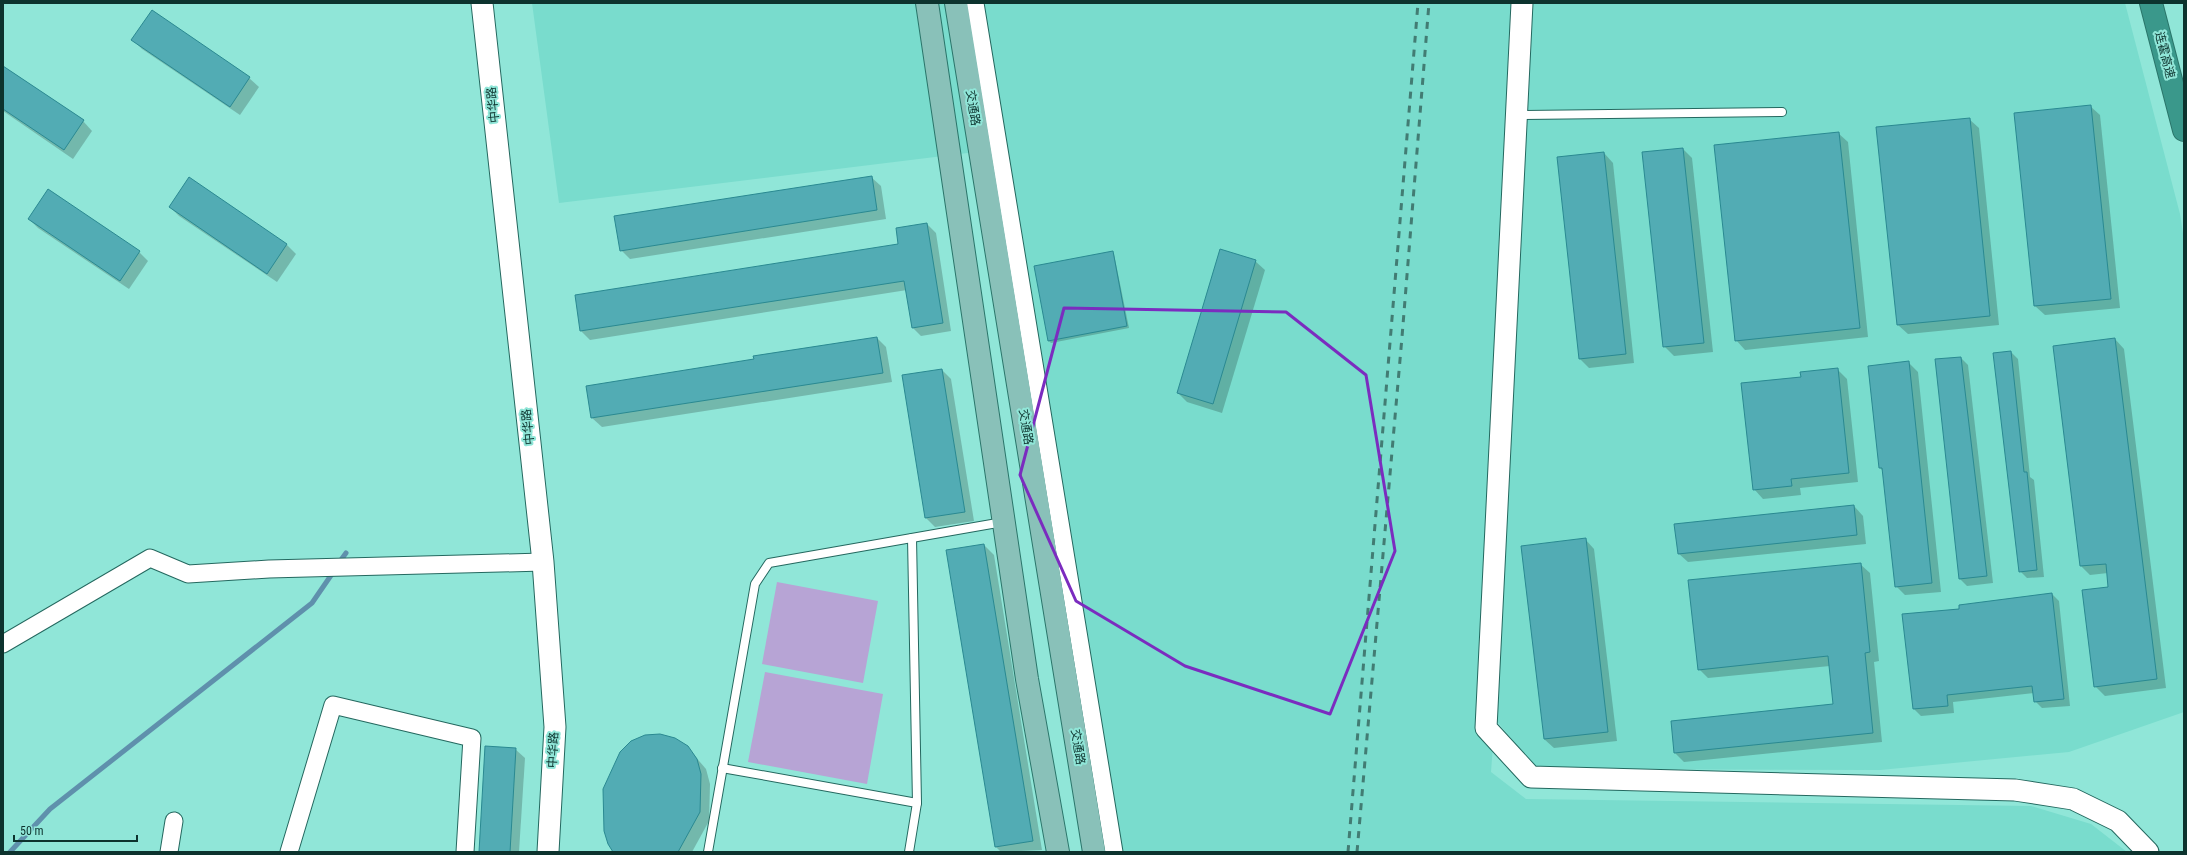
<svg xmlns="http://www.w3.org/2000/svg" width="2187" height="855" font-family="'Roboto Condensed','Noto Sans SC',sans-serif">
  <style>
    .built { fill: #79dccd }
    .green { fill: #b7a4d5 }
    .shadow { fill: #0003 }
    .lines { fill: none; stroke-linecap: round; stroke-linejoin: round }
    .stream { stroke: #5f90ac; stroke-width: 5 }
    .building { fill: #52acb4; stroke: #2a8991 }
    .service-casing { stroke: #24685f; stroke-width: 10 }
    .minor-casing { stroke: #24685f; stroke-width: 19 }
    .tertiary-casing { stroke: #24685f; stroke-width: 23 }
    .primary-casing { stroke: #2a756a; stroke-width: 24 }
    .motorway-casing { stroke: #2a756a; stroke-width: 24 }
    .service { stroke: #fff; stroke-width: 8 }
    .minor { stroke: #fff; stroke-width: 17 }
    .tertiary { stroke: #fff; stroke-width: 21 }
    .primary { stroke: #89c1b9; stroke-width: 22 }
    .motorway { stroke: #3a988b; stroke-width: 22 }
    .rail { stroke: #427c73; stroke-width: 3; stroke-dasharray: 7 7; stroke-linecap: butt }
    .marked { fill: none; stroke: #7b2cbf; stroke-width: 3; stroke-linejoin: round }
    .labels { text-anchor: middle; stroke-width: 4; stroke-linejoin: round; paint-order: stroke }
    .street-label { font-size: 12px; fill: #0d332e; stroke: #90e6d8 }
  </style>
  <rect width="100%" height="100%" fill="#90e6d8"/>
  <path class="built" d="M532 3H2125L2180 214 2184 240V712L2069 752 1880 770 1537 769 1495 719 1491 772 1526 799 2031 806 2091 824 2127 852H1121L992 150 559 203Z"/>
  <g class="green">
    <path d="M777 582 878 601 863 683 762 664Z"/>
    <path d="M765 672 883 694 867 784 748 762Z"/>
  </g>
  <g class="shadow">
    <path d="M133 40 249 78 259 87 240 115 142 49Z"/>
    <path d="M3 67 83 121 92 131 73 159 3 111Z"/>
    <path d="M2090 106 2100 115 2120 308 2045 315 2035 306 2015 113Z"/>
    <path d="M1969 119 1979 128 1999 325 1908 334 1898 325Z"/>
    <path d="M1838 133 1848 142 1868 337 1745 350 1736 340Z"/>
    <path d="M1683 149 1692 158 1713 352 1674 356 1664 346Z"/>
    <path d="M1604 153 1613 163 1634 363 1589 368 1580 359Z"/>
    <path d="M871 177 881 186 886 219 630 259 621 250Z"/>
    <path d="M189 179 287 245 296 254 277 282 179 216 170 207Z"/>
    <path d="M29 219 139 252 148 261 129 289 38 228Z"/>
    <path d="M927 224 936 233 951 331 921 336 912 327 907 290 590 340 581 331 899 245Z"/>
    <path d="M1112 252 1114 254 1129 328 1051 343 1049 341Z"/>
    <path d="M1255 261 1265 270 1222 413 1187 402 1178 393Z"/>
    <path d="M877 338 886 347 892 382 602 427 592 418Z"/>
    <path d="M2115 339 2124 349 2166 688 2105 696 2095 686 2109 588 2108 573 2090 575 2081 566Z"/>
    <path d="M2011 352 2018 359 2030 477 2034 480 2044 577 2027 578 2020 571Z"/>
    <path d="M1961 358 1968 365 1993 583 1967 586 1960 579Z"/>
    <path d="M1908 362 1918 372 1941 592 1905 595 1896 586 1884 472 1880 468Z"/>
    <path d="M1837 369 1847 379 1858 482 1800 488 1801 495 1763 499 1754 489 1802 377Z"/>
    <path d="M942 370 951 379 974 521 935 527 926 518Z"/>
    <path d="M1854 506 1863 516 1866 544 1688 562 1678 553Z"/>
    <path d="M1585 539 1594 549 1617 741 1554 748 1544 739Z"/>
    <path d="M984 545 994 555 1042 850 1001 852 996 847Z"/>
    <path d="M1860 564 1870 573 1879 661 1874 662 1882 742 1684 762 1675 753 1834 705 1830 666 1708 678 1699 669Z"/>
    <path d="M2052 594 2059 601 2070 706 2042 708 2035 701 2034 693 1953 702 1954 713 1921 716 1914 709 1904 615 1960 609Z"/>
    <path d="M687 747 706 769 710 784 709 821 692 852H615Z"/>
    <path d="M515 749 525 758 519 852H480Z"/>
  </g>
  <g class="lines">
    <g class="stream">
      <path d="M338 564 346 553"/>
      <path d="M10 852 50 809 312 603 334 571"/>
    </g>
  </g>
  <g class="building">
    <path d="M152 10 250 77 230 107 131 40Z"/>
    <path d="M3 66 84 120 64 150 3 109Z"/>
    <path d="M2091 105 2111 299 2034 306 2014 113Z"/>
    <path d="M1970 118 1990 316 1897 325 1876 127Z"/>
    <path d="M1839 132 1860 328 1735 341 1714 145Z"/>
    <path d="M1683 148 1704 343 1663 347 1642 152Z"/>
    <path d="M1604 152 1626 354 1579 359 1557 157Z"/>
    <path d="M872 176 877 210 620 251 614 216Z"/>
    <path d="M189 177 287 244 267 274 169 207Z"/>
    <path d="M48 189 140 251 120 281 28 219Z"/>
    <path d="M927 223 943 323 912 328 904 281 580 331 575 295 898 244 896 228Z"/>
    <path d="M1220 249 1256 260 1213 404 1177 393Z"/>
    <path d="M1113 251 1127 326 1048 341 1034 266Z"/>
    <path d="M877 337 883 373 591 418 586 386 754 359 753 356Z"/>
    <path d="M2115 338 2157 679 2094 687 2082 590 2108 587 2106 564 2080 566 2053 346Z"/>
    <path d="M2011 351 2024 472H2027L2037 570 2019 572 1993 353Z"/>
    <path d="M1961 357 1987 576 1959 579 1935 359Z"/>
    <path d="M1909 361 1932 583 1895 587 1882 468H1879L1868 366Z"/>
    <path d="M1838 368 1849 473 1791 479 1792 486 1753 490 1741 383 1801 377 1800 372Z"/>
    <path d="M942 369 965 512 925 518 902 375Z"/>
    <path d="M1854 505 1857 535 1678 554 1674 524Z"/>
    <path d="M1586 538 1608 732 1544 739 1521 546Z"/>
    <path d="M984 544 1033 841 995 847 946 550Z"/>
    <path d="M1861 563 1870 652 1865 653 1873 733 1674 753 1671 721 1833 704 1828 656 1698 670 1688 580Z"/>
    <path d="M2052 593 2064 699 2034 702 2032 686 1947 695 1948 706 1913 709 1902 614 1959 609V605Z"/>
    <path d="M660 734 675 738 688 746 697 759 701 774 700 812 678 852H613L608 844 604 831 603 789 620 752 631 741 645 735Z"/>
    <path d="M485 746 516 748 510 852H479Z"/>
  </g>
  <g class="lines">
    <defs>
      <g id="service">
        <path d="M1518 115 1782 112"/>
        <path d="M722 768 917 803"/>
        <path d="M708 852 755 584 769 563 1003 522"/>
        <path d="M909 852 917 803 912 538"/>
      </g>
      <g id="minor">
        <path d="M975 3 1114 852"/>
        <path d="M3 644 150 558 188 574 269 569 543 562"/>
        <path d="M169 852 174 821"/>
        <path d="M289 852 333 705 472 738 465 852"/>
      </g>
      <g id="tertiary">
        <path d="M482 3 543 562 555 727 548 852"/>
        <path d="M1522 3 1486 728 1531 777 2015 790 2073 799 2118 821 2148 852"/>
      </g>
      <g id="primary">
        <path d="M927 3 1027 679 1058 852"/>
        <path d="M956 3 1094 852"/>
      </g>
      <path id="motorway" d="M2151 3 2184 130"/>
    </defs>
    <use href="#service" class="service-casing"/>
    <use href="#minor" class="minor-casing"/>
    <use href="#tertiary" class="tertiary-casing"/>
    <use href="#primary" class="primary-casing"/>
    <use href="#motorway" class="motorway-casing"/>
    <use href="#service" class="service"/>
    <use href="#minor" class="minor"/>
    <use href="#tertiary" class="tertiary"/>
    <use href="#primary" class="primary"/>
    <use href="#motorway" class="motorway"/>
    <g class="rail">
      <path d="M1348 852 1418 3"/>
      <path d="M1357 852 1402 337 1429 3"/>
    </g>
  </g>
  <path class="marked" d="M1064 308 1286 312 1366 375 1395 551 1330 714 1185 666 1076 601 1020 475Z"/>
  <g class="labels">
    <g class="street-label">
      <text transform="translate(2165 55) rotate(76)" y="4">连霍高速</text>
      <text transform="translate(493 105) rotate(-96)" y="4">中华路</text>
      <text transform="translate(973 108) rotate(81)" y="4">交通路</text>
      <text transform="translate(528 427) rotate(-96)" y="4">中华路</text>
      <text transform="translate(1026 427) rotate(81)" y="4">交通路</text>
      <text transform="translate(1078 747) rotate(81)" y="4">交通路</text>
      <text transform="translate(553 750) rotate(-87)" y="4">中华路</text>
    </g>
  </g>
  <rect width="2187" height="855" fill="none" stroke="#0d332e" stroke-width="8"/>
  <path d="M14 835v6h123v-6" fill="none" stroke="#0d332e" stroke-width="2"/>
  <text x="20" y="835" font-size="12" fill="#0d332e" stroke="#90e6d8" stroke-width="3" paint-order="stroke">50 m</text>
</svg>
